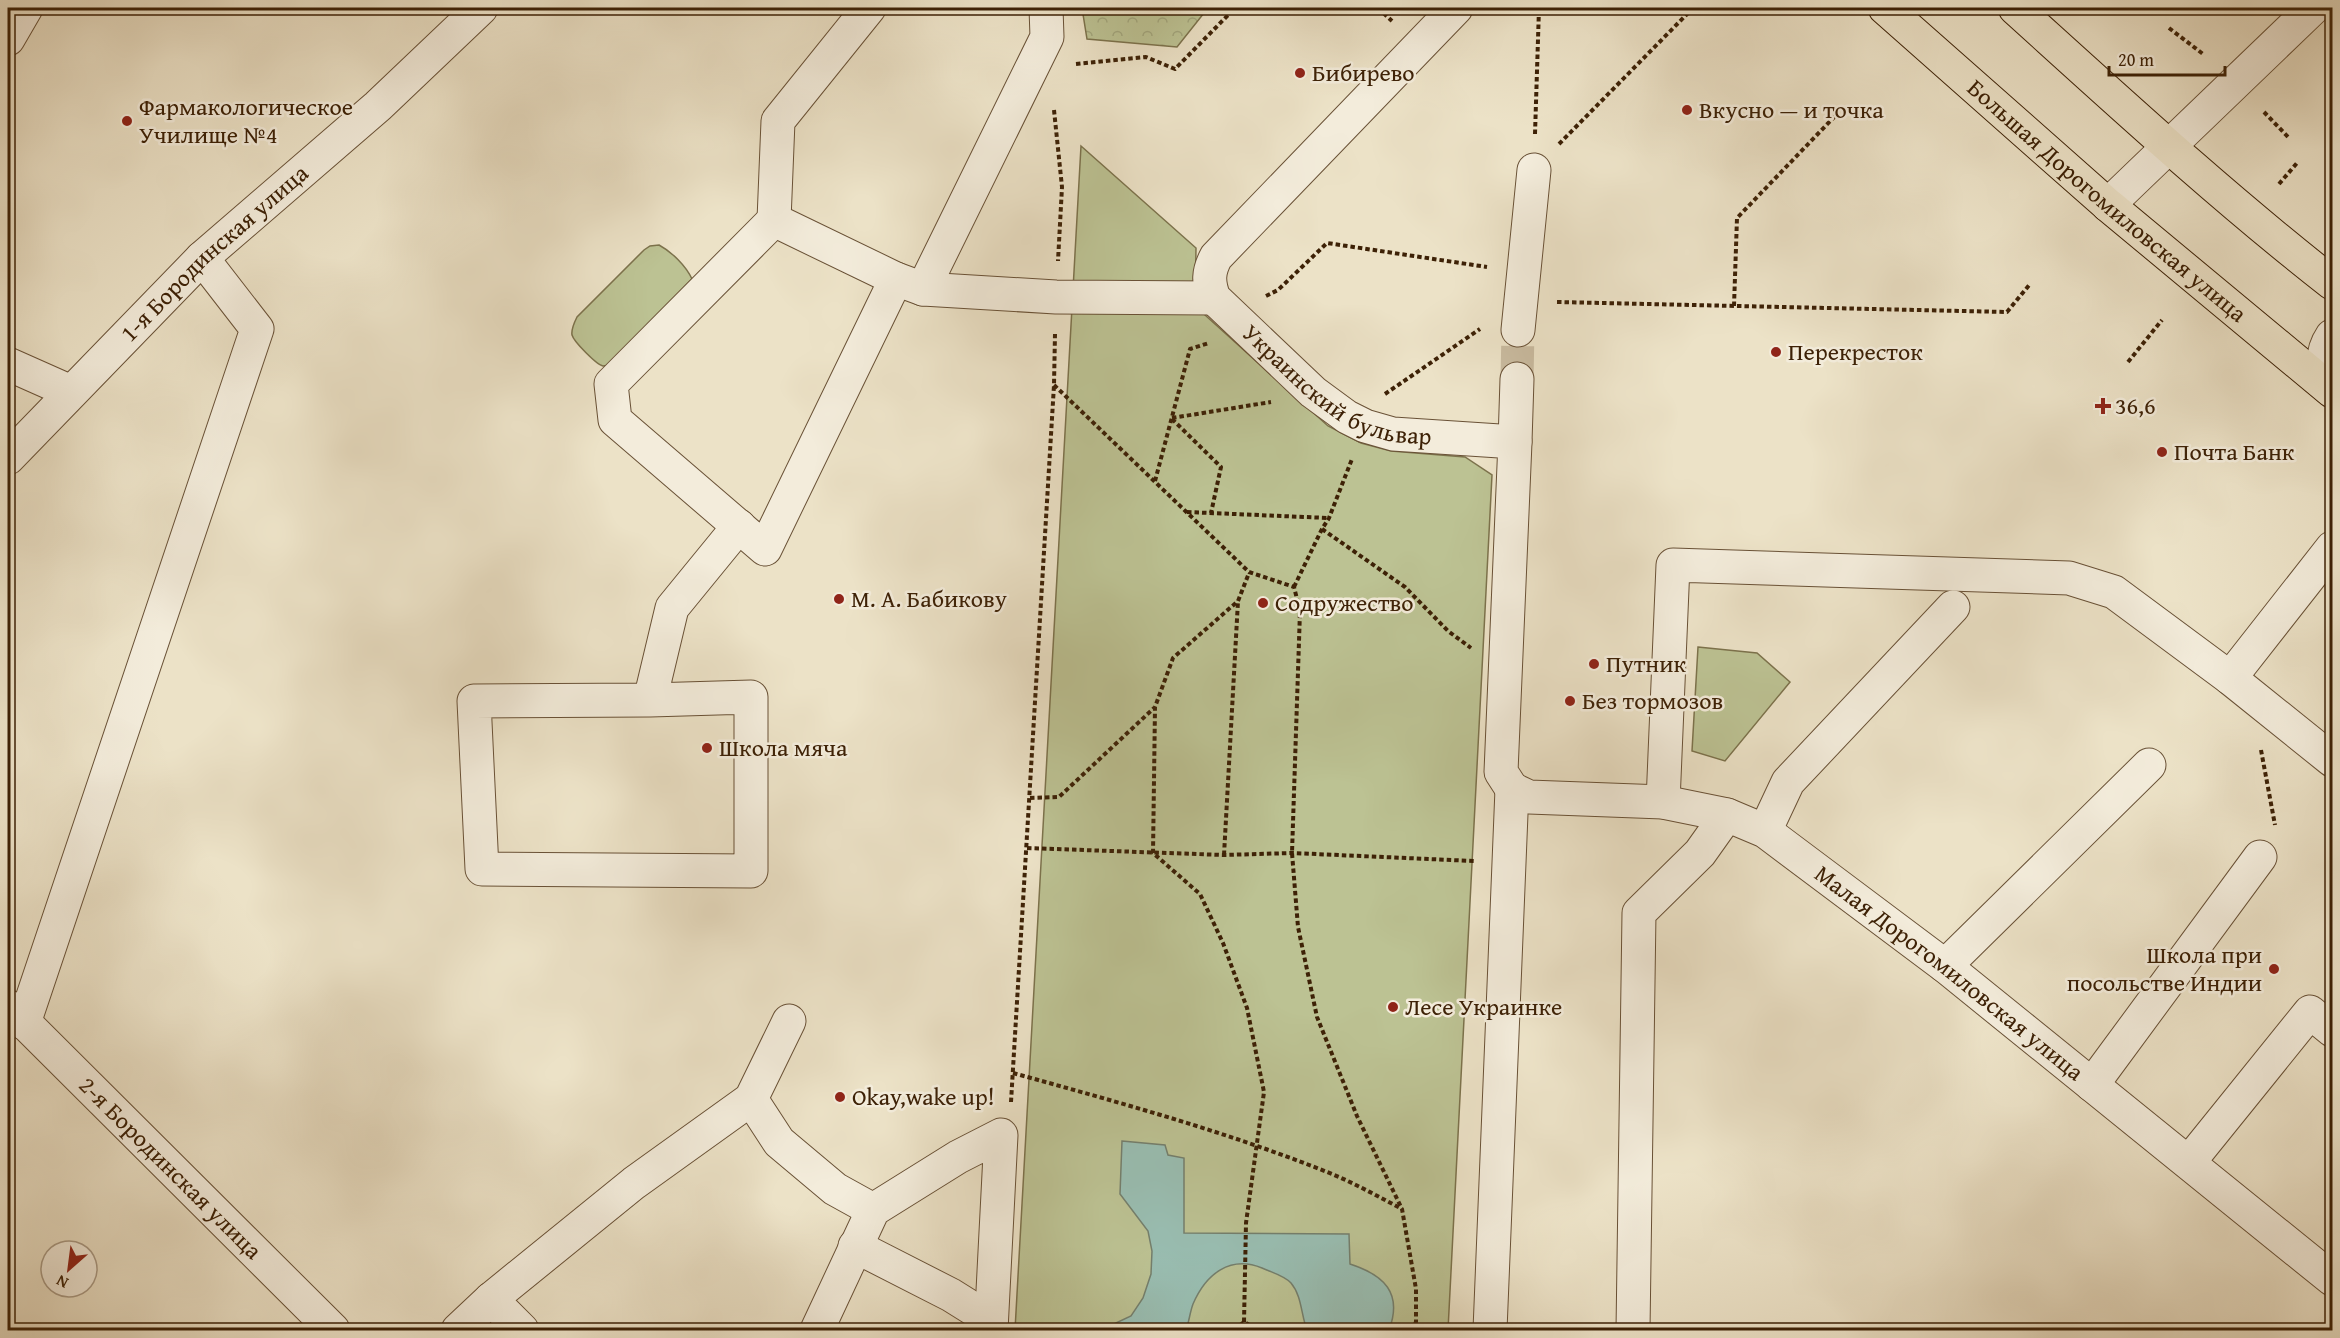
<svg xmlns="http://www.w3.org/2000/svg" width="2340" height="1338" font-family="'Gentium Book Plus',serif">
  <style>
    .forest { fill: url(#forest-crowns); stroke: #7c724c; stroke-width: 1.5 }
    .park { fill: #bcc293; stroke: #7c724c; stroke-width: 1.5 }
    .water { fill: #99beb2; stroke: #747f6d; stroke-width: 1.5 }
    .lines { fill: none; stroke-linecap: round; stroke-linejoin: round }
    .minor-tunnel { stroke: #c9bba0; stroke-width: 33; stroke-dasharray: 33 16; stroke-linecap: butt }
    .minor-casing { stroke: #695136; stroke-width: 35 }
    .major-casing { stroke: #3d2106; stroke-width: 35 }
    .path { stroke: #3d2106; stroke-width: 4; stroke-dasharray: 4.5 3; stroke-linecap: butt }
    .minor { stroke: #f3ecdb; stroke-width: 33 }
    .major { stroke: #ece2c7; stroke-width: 33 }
    .poi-dot { fill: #8f2418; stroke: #f3ecdb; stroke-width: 2 }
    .labels { text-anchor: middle; stroke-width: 5; stroke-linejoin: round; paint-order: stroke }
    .poi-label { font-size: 24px; fill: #3d2106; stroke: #f3ecdb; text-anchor: start }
    .street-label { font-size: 24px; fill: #3d2106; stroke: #f3ecdb }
  </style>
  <defs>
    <pattern id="forest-crowns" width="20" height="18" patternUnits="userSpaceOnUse" patternTransform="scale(1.5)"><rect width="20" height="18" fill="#bcc293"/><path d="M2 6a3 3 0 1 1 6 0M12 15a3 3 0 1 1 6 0" fill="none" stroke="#a2a67d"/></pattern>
  </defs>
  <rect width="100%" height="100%" fill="#ece2c7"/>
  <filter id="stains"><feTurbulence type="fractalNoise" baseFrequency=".00333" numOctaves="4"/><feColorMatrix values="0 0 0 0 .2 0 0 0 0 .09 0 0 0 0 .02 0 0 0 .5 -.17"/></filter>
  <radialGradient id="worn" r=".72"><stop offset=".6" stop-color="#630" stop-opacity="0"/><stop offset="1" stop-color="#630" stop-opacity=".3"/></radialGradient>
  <path class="forest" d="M1082 8H1208L1177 47 1087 39Z"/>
  <g class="park">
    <path d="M1081 146 1196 248 1195 306 1328 426 1361 443 1391 451 1465 457 1492 475 1448 1330H1015Z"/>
    <path d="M659 245C672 252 686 266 692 279L613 365C611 365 605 366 603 366 597 365 574 342 572 335 571 329 574 323 577 317L644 250 650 246Z"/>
    <path d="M1698 647 1757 653 1790 682 1725 761 1692 751Z"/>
  </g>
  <path class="water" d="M1122 1141 1165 1145 1168 1155 1184 1158V1233L1349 1234 1350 1264C1384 1275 1403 1293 1389 1330H1307C1301 1315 1302 1296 1291 1283 1285 1276 1271 1272 1262 1268 1230 1255 1206 1274 1193 1304 1190 1312 1189 1322 1186 1330H1101L1131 1316 1143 1298 1151 1274 1152 1251 1148 1231 1120 1194Z"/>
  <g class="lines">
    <path class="minor-tunnel" d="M1517 379 1518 330"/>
    <defs>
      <g id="minor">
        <path d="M869 8 778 121 774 220 896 279 923 289 1056 297 1214 298"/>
        <path id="s1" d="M1456 8 1216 257C1208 272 1208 282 1214 298L1313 392 1347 417 1365 426 1393 434 1515 442 1501 772 1512 789"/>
        <path d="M8 39 26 8"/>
        <path d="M2108 205 2313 8"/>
        <path d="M774 220 611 384 615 420 765 549 896 279"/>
        <path d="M923 289 1047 37 1046 8"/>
        <path d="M1518 330 1534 170"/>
        <path d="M8 364 71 392"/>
        <path d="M2329 388C2323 368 2320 354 2332 336"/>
        <path d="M1515 442 1517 379"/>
        <path id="s2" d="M8 458 202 258 378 106 481 8"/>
        <path d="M2230 678 2332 548"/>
        <path d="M650 700 751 697V871L482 869 474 701 650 700 672 608 739 526"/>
        <path id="s3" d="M1512 789 1529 797 1663 802 1727 815 1765 831 1945 966 2332 1279"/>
        <path d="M1663 802 1673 565 2069 578 2114 592 2230 678 2332 760"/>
        <path d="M1765 831 1788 782 1953 607"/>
        <path d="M1945 966 2149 765"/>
        <path id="s4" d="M9 1007 333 1330"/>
        <path d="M24 1023 257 329 202 258"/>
        <path d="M2092 1085 2260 857"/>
        <path d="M751 1099 779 1142 835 1189 873 1210"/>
        <path d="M2189 1162 2310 1012 2332 1030"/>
        <path d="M855 1246 951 1295 991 1320"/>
        <path d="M491 1299 522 1330"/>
        <path d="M458 1330 491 1299 634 1183 751 1099 789 1021"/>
        <path d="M817 1330 873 1210 958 1157 1001 1135 991 1330"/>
        <path d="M1490 1330 1512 789"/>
        <path d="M1633 1330 1639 913 1700 853 1727 815"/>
      </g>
      <g id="major">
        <path id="s5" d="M1885 8 2108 205 2332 391"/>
        <path d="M2015 8C2119 102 2222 197 2332 283"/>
      </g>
    </defs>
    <use href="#minor" class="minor-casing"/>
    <use href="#major" class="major-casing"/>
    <g class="path">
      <path d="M1378 8 1392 21"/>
      <path d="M2169 28 2203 54"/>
      <path d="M1076 64 1146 57 1175 69 1235 8"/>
      <path d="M1054 110 1062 187 1058 261"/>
      <path d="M2264 112 2290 139"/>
      <path d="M1535 134 1539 8"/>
      <path d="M1559 144 1693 8"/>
      <path d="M2279 184 2297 163"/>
      <path d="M1266 296 1278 290 1327 243 1487 267"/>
      <path d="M1557 302 2007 312 2030 284"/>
      <path d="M1734 306 1737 218 1837 114"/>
      <path d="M2128 362 2162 320"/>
      <path d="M1054 385 1249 572 1294 587 1300 611 1292 853 1298 927 1317 1017 1357 1116 1402 1209 1416 1289V1322L1411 1330"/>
      <path d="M1385 394 1480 329"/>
      <path d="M1172 418 1271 402"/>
      <path d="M1172 419 1221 467 1211 513"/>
      <path d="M1155 481 1190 349 1209 343"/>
      <path d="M1187 512 1328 518"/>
      <path d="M1322 529 1405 587 1448 631 1471 648"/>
      <path d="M1294 587 1322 529 1329 518 1352 459"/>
      <path d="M2261 750 2275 825"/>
      <path d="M1030 798 1059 797 1154 708"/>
      <path d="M1027 848 1224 855 1292 853 1474 861"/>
      <path d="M1224 855 1238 601"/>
      <path d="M1013 1073C1121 1103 1228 1132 1332 1174 1356 1184 1379 1197 1402 1209"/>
      <path d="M1011 1102 1054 385 1055 334"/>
      <path d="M1244 1322 1246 1223 1264 1092 1247 1008 1223 943 1200 894 1153 853 1155 707 1173 658 1238 601 1249 573"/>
      <path d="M1234 1330 1244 1322 1259 1330"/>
    </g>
    <use href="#minor" class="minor"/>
    <use href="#major" class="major"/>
  </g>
  <g class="poi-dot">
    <circle cx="1300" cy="73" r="6"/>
    <circle cx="1687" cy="110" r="6"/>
    <circle cx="127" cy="121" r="6"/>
    <circle cx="1776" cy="352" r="6"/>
    <path d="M2100 397h6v6h6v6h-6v6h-6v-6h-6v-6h6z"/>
    <circle cx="2162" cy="452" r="6"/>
    <circle cx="839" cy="599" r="6"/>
    <circle cx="1263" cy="603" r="6"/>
    <circle cx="1594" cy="664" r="6"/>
    <circle cx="1570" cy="701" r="6"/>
    <circle cx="707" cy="748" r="6"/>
    <circle cx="2274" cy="969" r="6"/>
    <circle cx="1393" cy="1007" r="6"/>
    <circle cx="840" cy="1097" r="6"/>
  </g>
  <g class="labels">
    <g class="poi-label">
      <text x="1312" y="81">Бибирево</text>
      <text x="139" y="115">Фармакологическое<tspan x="139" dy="28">Училище №4</tspan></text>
      <text x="1699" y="118">Вкусно — и точка</text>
      <text x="1788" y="360">Перекресток</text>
      <text x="2115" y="414">36,6</text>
      <text x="2174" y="460">Почта Банк</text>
      <text x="851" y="607">М. А. Бабикову</text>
      <text x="1275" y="611">Содружество</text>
      <text x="1606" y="672">Путник</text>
      <text x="1582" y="709">Без тормозов</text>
      <text x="719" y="756">Школа мяча</text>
      <text x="2262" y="963" text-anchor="end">Школа при<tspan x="2262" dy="28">посольстве Индии</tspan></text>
      <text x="1405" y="1015">Лесе Украинке</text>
      <text x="852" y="1105">Okay,wake up!</text>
    </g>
    <g class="street-label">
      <text dy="8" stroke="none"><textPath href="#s5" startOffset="294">Большая Дорогомиловская улица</textPath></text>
      <text dy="8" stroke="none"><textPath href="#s2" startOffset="291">1-я Бородинская улица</textPath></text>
      <text dy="8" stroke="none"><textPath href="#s1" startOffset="544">Украинский бульвар</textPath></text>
      <text dy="8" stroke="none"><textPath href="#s3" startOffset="492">Малая Дорогомиловская улица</textPath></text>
      <text dy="8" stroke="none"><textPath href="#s4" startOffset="228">2-я Бородинская улица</textPath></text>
    </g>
  </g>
  <rect width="2340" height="1338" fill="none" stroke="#ece2c7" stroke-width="30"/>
  <rect x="9" y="9" width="2322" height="1320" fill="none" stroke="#3d2106" stroke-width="3"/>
  <rect x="15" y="15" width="2310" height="1308" fill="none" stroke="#3d2106" stroke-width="1.5"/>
  <g transform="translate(69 1269) rotate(208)"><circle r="28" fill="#f3ecdb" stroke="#aa9b86" stroke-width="1.5"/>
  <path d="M0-4.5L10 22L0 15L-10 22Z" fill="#8f2418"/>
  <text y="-9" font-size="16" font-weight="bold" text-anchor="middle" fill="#3d2106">N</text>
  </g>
  <path d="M2109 66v9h116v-9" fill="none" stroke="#3d2106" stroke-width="3"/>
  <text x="2118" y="66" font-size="18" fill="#3d2106" stroke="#f3ecdb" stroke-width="4.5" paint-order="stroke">20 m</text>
  <rect width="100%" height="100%" filter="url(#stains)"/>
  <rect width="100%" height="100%" fill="url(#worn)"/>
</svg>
